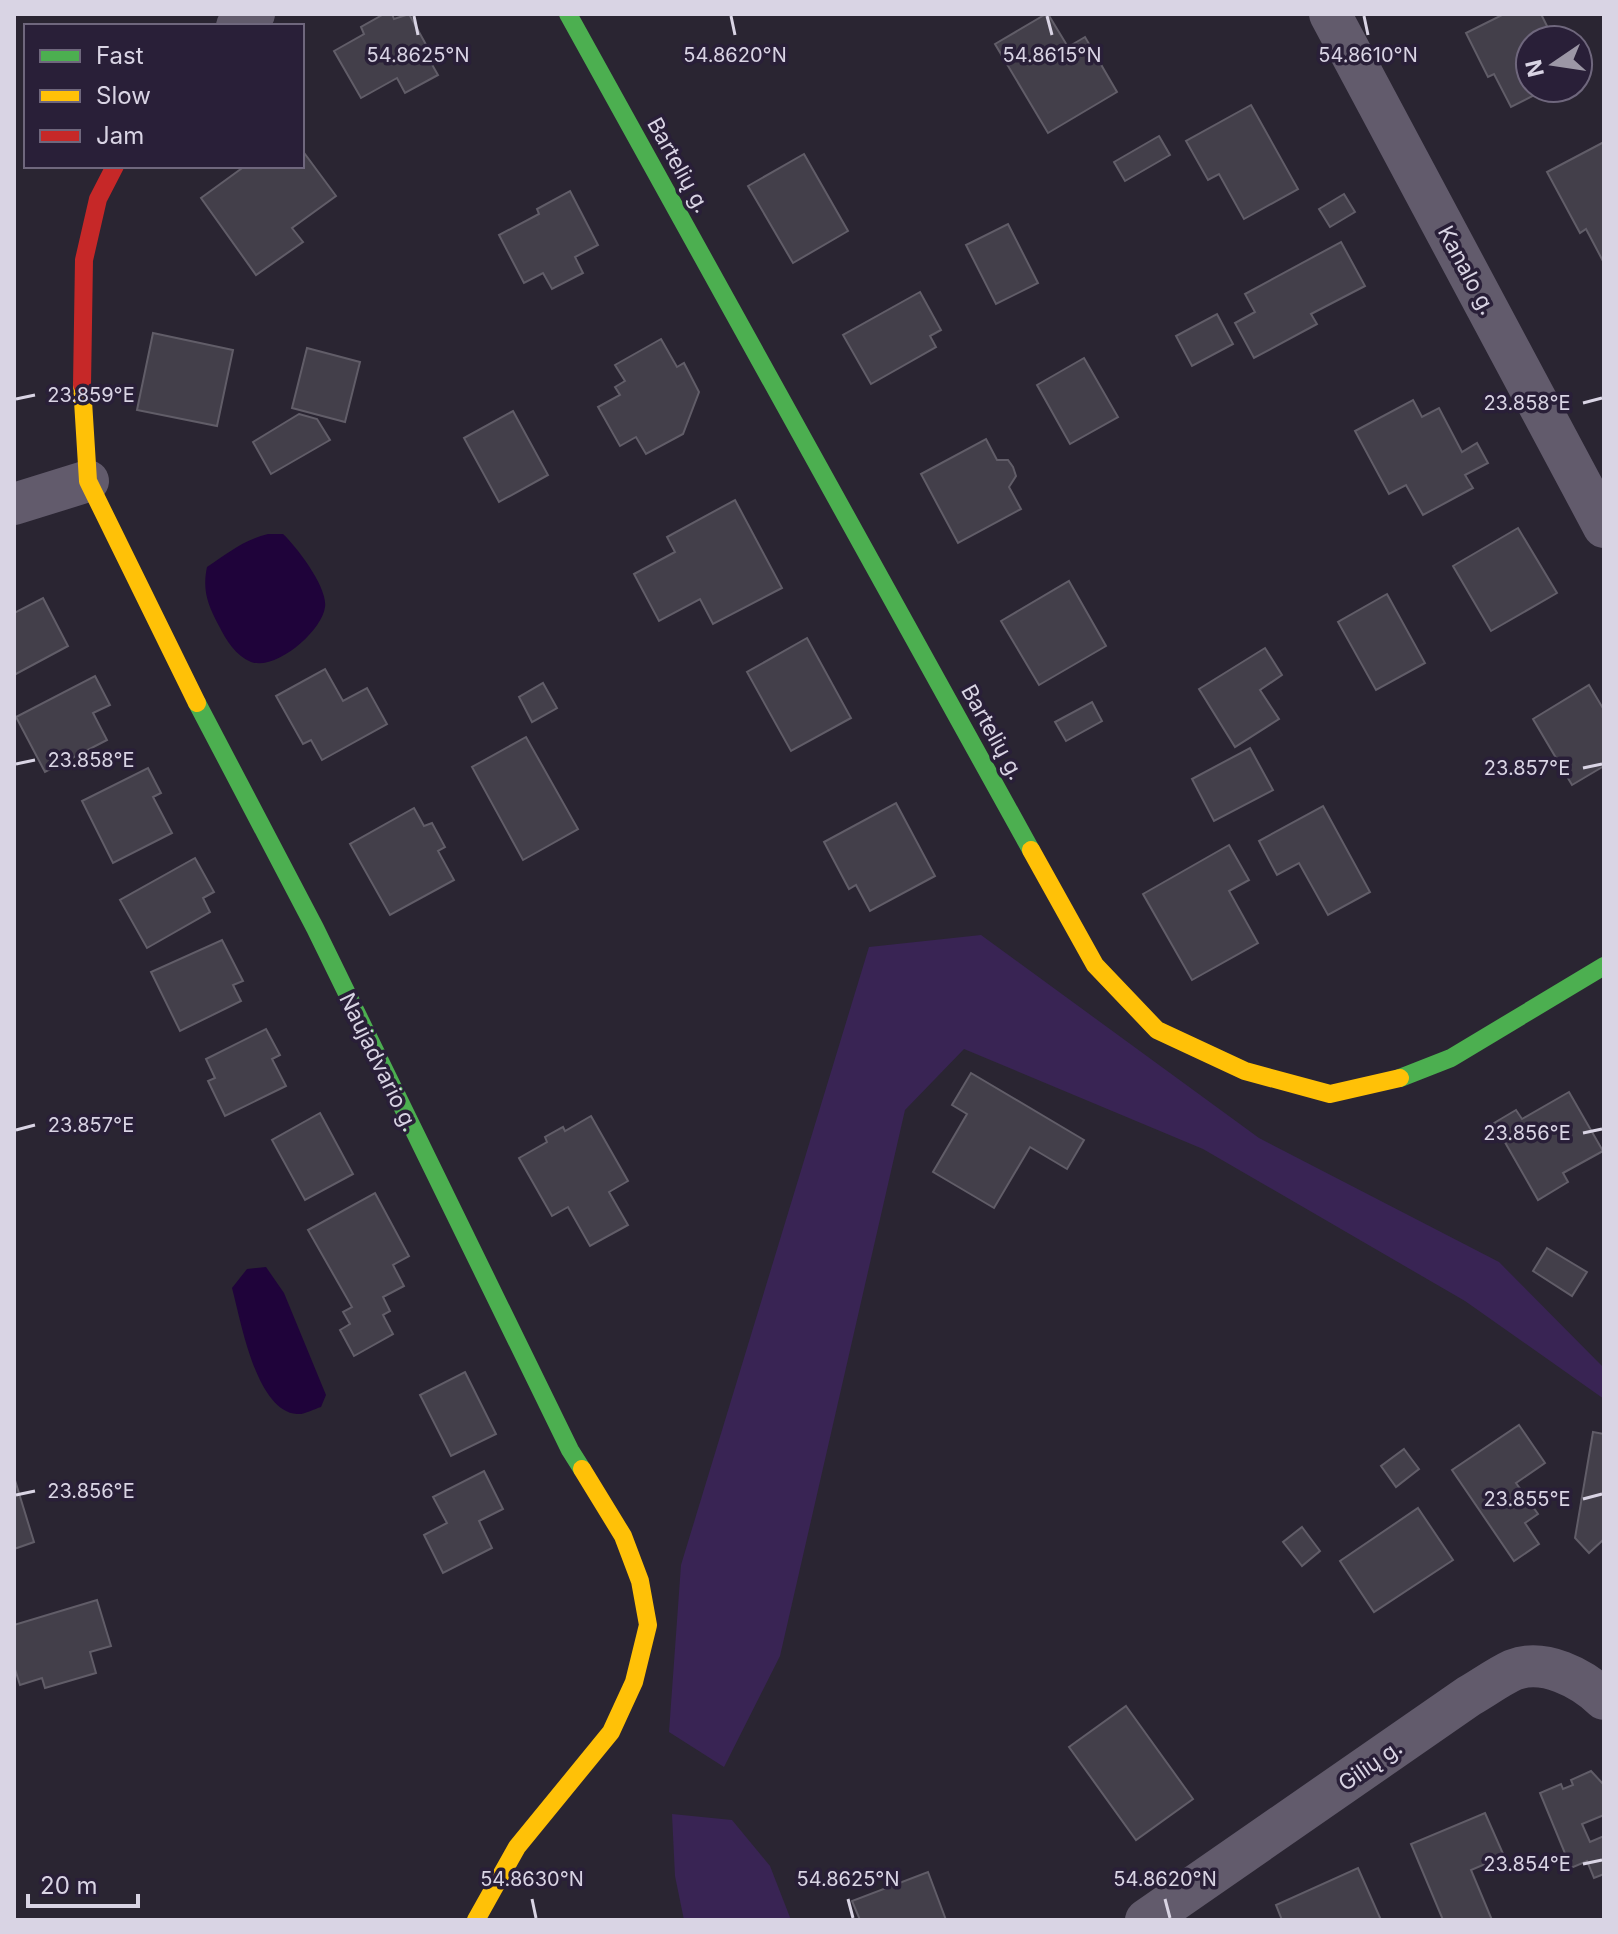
<svg xmlns="http://www.w3.org/2000/svg" width="1618" height="1934" font-family="Inter,sans-serif">
  <style>
    .green { fill: #392454 }
    .water { fill: #1f033a }
    .building { fill: #433f4a; stroke: #615d68; stroke-width: 2 }
    .lines { fill: none; stroke-linecap: round; stroke-linejoin: round }
    .street { stroke: #625b6c; stroke-width: 42 }
    .fast { stroke: #4caf50; stroke-width: 18 }
    .slow { stroke: #ffc107; stroke-width: 18 }
    .jam { stroke: #c62828; stroke-width: 18 }
    .ticks { fill: none; stroke: #d9d4e4; stroke-width: 3 }
    .labels { text-anchor: middle; stroke-width: 7; stroke-linejoin: round; paint-order: stroke }
    .street-label { font-size: 22px; fill: #d9d4e4; stroke: #291f38 }
    .ticks-label { font-size: 20px; text-anchor: middle; fill: #d9d4e4; stroke: #291f38; stroke-width: 7; stroke-linejoin: round; paint-order: stroke }
  </style>
  <rect width="100%" height="100%" fill="#2a2532"/>
  <g class="green">
    <path d="M981 935 1259 1138 1499 1262 1604 1368V1399L1465 1301 1203 1149 964 1049 905 1110 780 1656 724 1767 669 1732 681 1565 869 947Z"/>
    <path d="M672 1814 732 1820 770 1866 791 1920H684L675 1876Z"/>
  </g>
  <g class="water">
    <path d="M268 534H283C297 547 328 588 325 607 322 631 276 671 251 662 236 656 226 640 219 626 208 605 202 591 207 567 228 553 243 540 268 534Z"/>
    <path d="M266 1267 284 1293 326 1395 321 1407C314 1409 304 1415 297 1414 256 1411 241 1321 232 1288L247 1269Z"/>
  </g>
  <g class="building">
    <path d="M384 14H392L394 19 409 14 434 59 430 61 438 75 405 93 397 78 361 98 334 51 364 34 361 27Z"/>
    <path d="M1046 14H1048L1068 47 1085 37 1117 92 1048 133 995 44Z"/>
    <path d="M1504 14H1541L1554 40H1530V88H1548L1511 107 1494 74 1488 77 1466 33Z"/>
    <path d="M1251 105 1298 189 1244 219 1219 174 1208 180 1186 141Z"/>
    <path d="M1159 136 1170 155 1125 181 1114 162Z"/>
    <path d="M1604 142V263L1586 229 1580 233 1547 172Z"/>
    <path d="M302 150 336 196 292 228 303 242 256 275 201 198 245 166H302Z"/>
    <path d="M804 154 848 231 793 263 748 186Z"/>
    <path d="M570 191 598 245 575 257 583 273 552 289 543 273 524 283 499 235 539 214 537 209Z"/>
    <path d="M1344 194 1355 212 1330 227 1319 209Z"/>
    <path d="M1008 224 1038 283 996 304 966 245Z"/>
    <path d="M1341 242 1365 286 1311 314 1317 324 1254 358 1235 323 1255 312 1245 294Z"/>
    <path d="M920 292 941 330 930 336 936 347 871 384 843 335Z"/>
    <path d="M1217 314 1233 344 1192 366 1176 336Z"/>
    <path d="M153 333 233 350 217 426 137 410Z"/>
    <path d="M661 339 677 367 684 363 699 392 683 434 646 454 636 437 620 446 598 407 620 395 615 387 625 381 615 365Z"/>
    <path d="M307 348 360 362 345 422 292 408Z"/>
    <path d="M1084 358 1118 417 1070 444 1037 385Z"/>
    <path d="M1413 400 1422 417 1439 408 1462 452 1477 443 1488 463 1465 475 1473 488 1423 515 1406 485 1389 494 1355 431Z"/>
    <path d="M513 411 548 475 499 502 464 438Z"/>
    <path d="M299 414 317 419 330 440 271 474 253 442Z"/>
    <path d="M986 439 997 460H1008L1013 467 1016 476 1009 487 1021 509 958 543 921 474Z"/>
    <path d="M735 500 782 588 713 624 700 599 659 621 634 574 675 552 667 537Z"/>
    <path d="M1518 528 1557 593 1491 631 1453 566Z"/>
    <path d="M1069 581 1106 646 1039 685 1001 621Z"/>
    <path d="M1387 594 1425 663 1376 690 1338 622Z"/>
    <path d="M43 598 68 646 14 675V613Z"/>
    <path d="M807 638 851 718 791 751 747 672Z"/>
    <path d="M1265 648 1282 675 1260 690 1279 719 1235 747 1199 689Z"/>
    <path d="M325 669 343 701 367 688 387 724 322 760 311 740 303 744 276 696Z"/>
    <path d="M95 676 110 705 93 713 107 740 45 772 16 717Z"/>
    <path d="M543 683 557 708 532 722 519 697Z"/>
    <path d="M1589 685 1604 710V766L1572 785 1533 719Z"/>
    <path d="M1092 702 1102 721 1066 741 1055 722Z"/>
    <path d="M526 737 578 829 523 860 472 767Z"/>
    <path d="M1250 748 1273 790 1214 821 1192 779Z"/>
    <path d="M148 768 161 793 153 797 172 833 113 863 82 801Z"/>
    <path d="M896 803 935 876 870 911 856 885 849 889 824 842Z"/>
    <path d="M1323 806 1370 892 1328 915 1299 863 1277 875 1259 841Z"/>
    <path d="M414 808 424 826 432 823 445 847 438 851 454 880 390 915 350 844Z"/>
    <path d="M1229 845 1249 880 1229 891 1258 943 1192 980 1143 894Z"/>
    <path d="M195 858 214 892 203 898 210 912 147 948 120 900Z"/>
    <path d="M222 940 243 981 233 985 241 1001 180 1031 151 972Z"/>
    <path d="M266 1029 280 1055 272 1059 286 1086 225 1116 208 1081 215 1078 206 1059Z"/>
    <path d="M971 1073 1084 1140 1067 1169 1030 1147 994 1208 933 1172 967 1114 952 1105Z"/>
    <path d="M1569 1092 1603 1151 1563 1173 1568 1182 1538 1200 1494 1123 1516 1110 1522 1119Z"/>
    <path d="M320 1113 353 1174 305 1200 272 1140Z"/>
    <path d="M591 1116 628 1181 609 1192 628 1225 590 1246 568 1207 552 1216 519 1158 547 1142 545 1137 563 1127 565 1131Z"/>
    <path d="M375 1193 409 1256 393 1265 404 1286 383 1297 390 1311 383 1315 393 1334 354 1356 340 1330 350 1324 343 1312 352 1307 308 1230Z"/>
    <path d="M1547 1248 1587 1272 1572 1296 1533 1271Z"/>
    <path d="M465 1372 496 1434 451 1456 420 1395Z"/>
    <path d="M1519 1425 1545 1463 1516 1483 1538 1514 1525 1523 1539 1544 1514 1561 1452 1470Z"/>
    <path d="M1593 1432 1604 1434V1539L1589 1553 1575 1538Z"/>
    <path d="M1404 1449 1419 1469 1396 1487 1381 1466Z"/>
    <path d="M484 1471 503 1509 479 1521 492 1548 443 1573 424 1535 447 1523 433 1497Z"/>
    <path d="M14 1477 34 1542 14 1549Z"/>
    <path d="M1418 1508 1453 1560 1374 1612 1340 1561Z"/>
    <path d="M1302 1527 1320 1551 1302 1566 1283 1542Z"/>
    <path d="M97 1600 111 1646 90 1652 96 1673 45 1688 42 1678 20 1685 14 1666V1625Z"/>
    <path d="M1126 1706 1193 1799 1136 1840 1069 1747Z"/>
    <path d="M1591 1771 1604 1785V1815L1582 1824 1590 1842 1604 1836V1874L1594 1878 1587 1861 1571 1868 1540 1793 1561 1784 1563 1789 1573 1785 1571 1780Z"/>
    <path d="M1485 1813 1504 1856 1471 1870 1492 1920H1443L1411 1844Z"/>
    <path d="M1358 1868 1381 1920H1282L1276 1905Z"/>
    <path d="M928 1872 946 1920H860L852 1901Z"/>
  </g>
  <g class="lines">
    <g class="street">
      <path d="M1330 14 1604 527"/>
      <path d="M237 26 254 14"/>
      <path d="M14 504 88 481"/>
      <path d="M1146 1920 1469 1696C1483 1688 1498 1677 1513 1670 1544 1658 1582 1678 1604 1699"/>
    </g>
    <g class="fast">
      <path d="M568 14 1031 850"/>
      <path d="M197 703 315 928 570 1450 582 1469"/>
      <path d="M1400 1078 1451 1058 1604 966"/>
    </g>
    <g class="slow">
      <path d="M82 385 88 481 197 703"/>
      <path d="M1031 850 1095 965 1157 1030 1245 1071 1330 1094 1400 1078"/>
      <path d="M476 1920 517 1847 611 1732 634 1682 648 1625 640 1581 623 1536 582 1469"/>
    </g>
    <path class="jam" d="M82 385 84 260 98 199 115 166"/>
  </g>
  <path class="ticks" d="M414 16 418 35M731 16 735 35M1047 16 1052 35M1364 16 1368 35M16 399 35 395M1583 403 1602 398M16 764 35 760M1583 768 1602 764M16 1130 35 1125M1583 1133 1602 1129M16 1495 35 1491M1583 1499 1602 1494M1583 1864 1602 1860M532 1899 536 1918M848 1899 853 1918M1165 1899 1170 1918"/>
  <g class="labels">
    <g class="street-label">
      <text transform="translate(679 165) rotate(61)" y="8">Bartelių g.</text>
      <text transform="translate(1467 270) rotate(62)" y="8">Kanalo g.</text>
      <text transform="translate(993 732) rotate(61)" y="8">Bartelių g.</text>
      <text transform="translate(379 1062) rotate(64)" y="8">Naujadvario g.</text>
      <text transform="translate(1370 1765) rotate(-35)" y="8">Gilių g.</text>
    </g>
  </g>
  <g class="ticks-label">
    <text x="418" y="62">54.8625°N</text>
    <text x="735" y="62">54.8620°N</text>
    <text x="1052" y="62">54.8615°N</text>
    <text x="1368" y="62">54.8610°N</text>
    <text x="91" y="402">23.859°E</text>
    <text x="1527" y="410">23.858°E</text>
    <text x="91" y="767">23.858°E</text>
    <text x="1527" y="775">23.857°E</text>
    <text x="91" y="1132">23.857°E</text>
    <text x="1527" y="1140">23.856°E</text>
    <text x="91" y="1498">23.856°E</text>
    <text x="1527" y="1506">23.855°E</text>
    <text x="1527" y="1871">23.854°E</text>
    <text x="532" y="1886">54.8630°N</text>
    <text x="848" y="1886">54.8625°N</text>
    <text x="1165" y="1886">54.8620°N</text>
  </g>
  <rect width="1618" height="1934" fill="none" stroke="#d9d4e4" stroke-width="32"/>
  <rect x="24" y="24" width="280" height="144" fill="#291f38" stroke="#6f677d" stroke-width="2"/>
  <rect x="40" y="50" width="40" height="12" fill="#4caf50" stroke="#6f677d" stroke-width="2"/>
  <text x="96" y="64" font-size="24" fill="#d9d4e4">Fast</text>
  <rect x="40" y="90" width="40" height="12" fill="#ffc107" stroke="#6f677d" stroke-width="2"/>
  <text x="96" y="104" font-size="24" fill="#d9d4e4">Slow</text>
  <rect x="40" y="130" width="40" height="12" fill="#c62828" stroke="#6f677d" stroke-width="2"/>
  <text x="96" y="144" font-size="24" fill="#d9d4e4">Jam</text>
  <g transform="translate(1554 64) rotate(257)"><circle r="38" fill="#291f38" stroke="#6f677d" stroke-width="2"/>
  <path d="M0-6L14 30L0 20L-14 30Z" fill="#9c97a6"/>
  <text y="-12" font-size="22" font-weight="bold" text-anchor="middle" fill="#d9d4e4">N</text>
  </g>
  <path d="M28 1894v12h110v-12" fill="none" stroke="#d9d4e4" stroke-width="4"/>
  <text x="40" y="1894" font-size="24" fill="#d9d4e4" stroke="#291f38" stroke-width="6" paint-order="stroke">20 m</text>
</svg>
